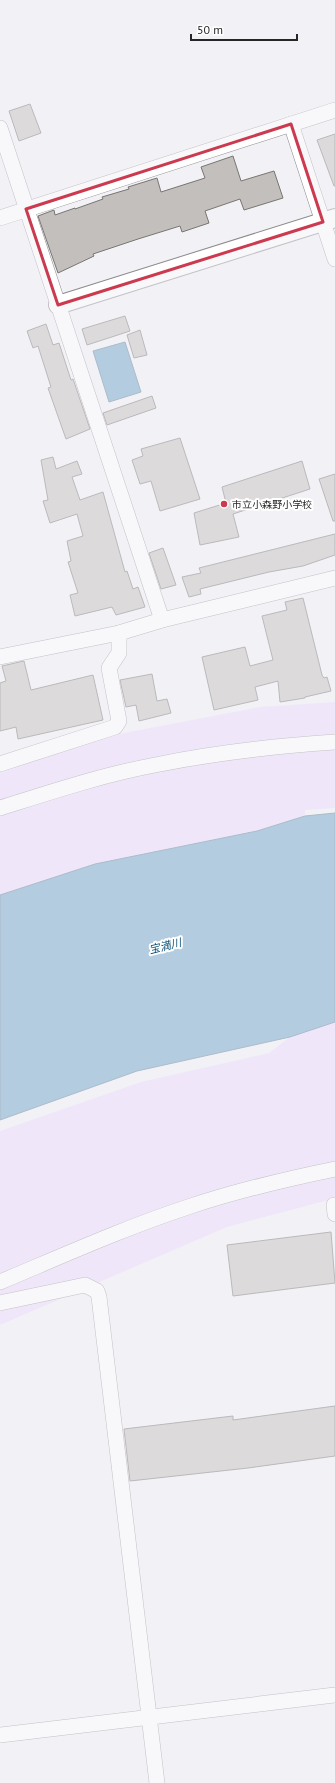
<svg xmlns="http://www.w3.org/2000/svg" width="335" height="1783" font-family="'PT Sans','Noto Sans JP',sans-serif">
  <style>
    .green { fill: #ecdbfd }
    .water { fill: #69a0c5; stroke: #557b96 }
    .building { fill: #c3bfbc; stroke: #787572 }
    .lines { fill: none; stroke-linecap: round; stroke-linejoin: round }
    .minor-casing { stroke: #8c8a8d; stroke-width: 16 }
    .tertiary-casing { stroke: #8c8a8d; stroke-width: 20 }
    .minor { stroke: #fff; stroke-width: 15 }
    .tertiary { stroke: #fff; stroke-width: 18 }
    .marked { fill: none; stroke: #cb3a4e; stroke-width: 3; stroke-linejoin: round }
    .poi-dot { fill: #cb3a4e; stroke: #fff; stroke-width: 1.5 }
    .labels { text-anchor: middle; stroke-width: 4; stroke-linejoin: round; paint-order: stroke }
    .poi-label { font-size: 10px; fill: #262627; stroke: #fff; text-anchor: start }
    .water-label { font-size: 11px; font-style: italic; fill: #0b5075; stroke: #fff }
  </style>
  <rect width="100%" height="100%" fill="#f2f1f5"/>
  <g class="green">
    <path d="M335 702V808L305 810V816L257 831 95 864 0 895V769L119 734 260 707Z"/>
    <path d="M335 1022V1201H325L227 1227 0 1325V1131L141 1082 269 1053 290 1037Z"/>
  </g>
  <g class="water">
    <path d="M125 342 141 392 109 402 93 351Z"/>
    <path d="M335 813V1022L290 1037 137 1071 0 1120V895L95 864 257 831 305 816Z"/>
  </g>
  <g class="building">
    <path d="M30 104 41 133 19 141 9 111Z"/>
    <path d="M335 134V186H334L317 140Z"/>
    <path d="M233 156 241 181 274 171 283 198 244 210 240 199 205 211 209 223 182 232 180 226 138 239 93 254 94 256 58 273 38 216 54 210 55 215 75 208V209L103 199 102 197 129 189 128 187 157 178 161 192 205 178 201 167Z"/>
    <path d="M125 316 130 331 87 345 82 329Z"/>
    <path d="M46 324 53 345 59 343 71 380 73 379 90 429 66 439 48 388 51 387 38 346 33 348 27 331Z"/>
    <path d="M140 330 147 355 134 358 127 335Z"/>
    <path d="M152 396 156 408 107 425 103 413Z"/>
    <path d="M180 438 200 499 160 511 151 481 140 484 132 460 143 456 141 449Z"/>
    <path d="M53 457 56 469 77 461 82 474 72 477 80 500 103 492 125 572 127 571 133 589 138 587 145 607 116 615 112 607 75 616 70 595 78 593 68 562 71 561 67 541 83 536 77 514 50 523 43 501 48 500 41 460Z"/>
    <path d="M302 461 310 489 233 514 239 537 200 545 194 513 226 503 222 487Z"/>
    <path d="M335 474V521H333L319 479Z"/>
    <path d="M335 534V555L303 566 269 572 200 589 201 594 189 597 182 577 201 573 199 568Z"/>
    <path d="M163 548 176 585 161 589 149 553Z"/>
    <path d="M303 598 322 675 324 678 327 677 331 691 305 697V698L280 702 278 681 255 687 258 700 214 710 202 657 245 647 250 666 273 660 262 616 287 610 285 602Z"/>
    <path d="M24 661 31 690 93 675 103 720 18 739 16 727 0 731V683L6 681 2 666Z"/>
    <path d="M152 674 157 701 167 699 171 713 139 721 136 705 126 707 120 680Z"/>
    <path d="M331 1232 335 1283 233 1296 227 1245Z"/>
    <path d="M335 1406V1456L248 1468 130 1481 124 1429 233 1416V1420Z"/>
  </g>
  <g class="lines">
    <defs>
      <g id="minor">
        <path d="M291 124 335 259"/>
        <path d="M0 128 162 620"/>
        <path d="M0 218 335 110"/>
        <path d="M0 657 119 633 162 620 335 578"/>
        <path d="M0 764 115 727 119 721 109 668 119 653V633"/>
        <path d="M0 808C51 792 102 775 155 765 214 753 274 746 335 742"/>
        <path d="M334 1205 335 1214"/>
        <path d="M0 1282C62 1256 124 1228 188 1207 236 1191 286 1179 335 1169"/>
        <path d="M0 1303 85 1285 97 1291 99 1297 157 1783"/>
        <path d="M0 1735 335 1695"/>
      </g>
      <path id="tertiary" d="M58 305 335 218"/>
    </defs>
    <use href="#minor" class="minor-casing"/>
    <use href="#tertiary" class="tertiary-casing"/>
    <use href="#minor" class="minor"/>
    <use href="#tertiary" class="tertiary"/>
  </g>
  <path d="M0 0H335V1783H0ZM291 124 323 222 58 305 26 209Z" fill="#f2f1f5" fill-opacity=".55" fill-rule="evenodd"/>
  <path class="marked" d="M291 124 323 222 58 305 26 209Z"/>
  <circle class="poi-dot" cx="224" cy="504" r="4"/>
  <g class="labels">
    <g class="poi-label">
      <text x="232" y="508">市立小森野小学校</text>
    </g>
    <g class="water-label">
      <text transform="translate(165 946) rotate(-14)" y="4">宝満川</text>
    </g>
  </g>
  <path d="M191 34v6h106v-6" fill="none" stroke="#262627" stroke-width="2"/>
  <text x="197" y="34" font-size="12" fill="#262627" stroke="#ffffff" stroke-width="3" paint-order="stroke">50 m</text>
</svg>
